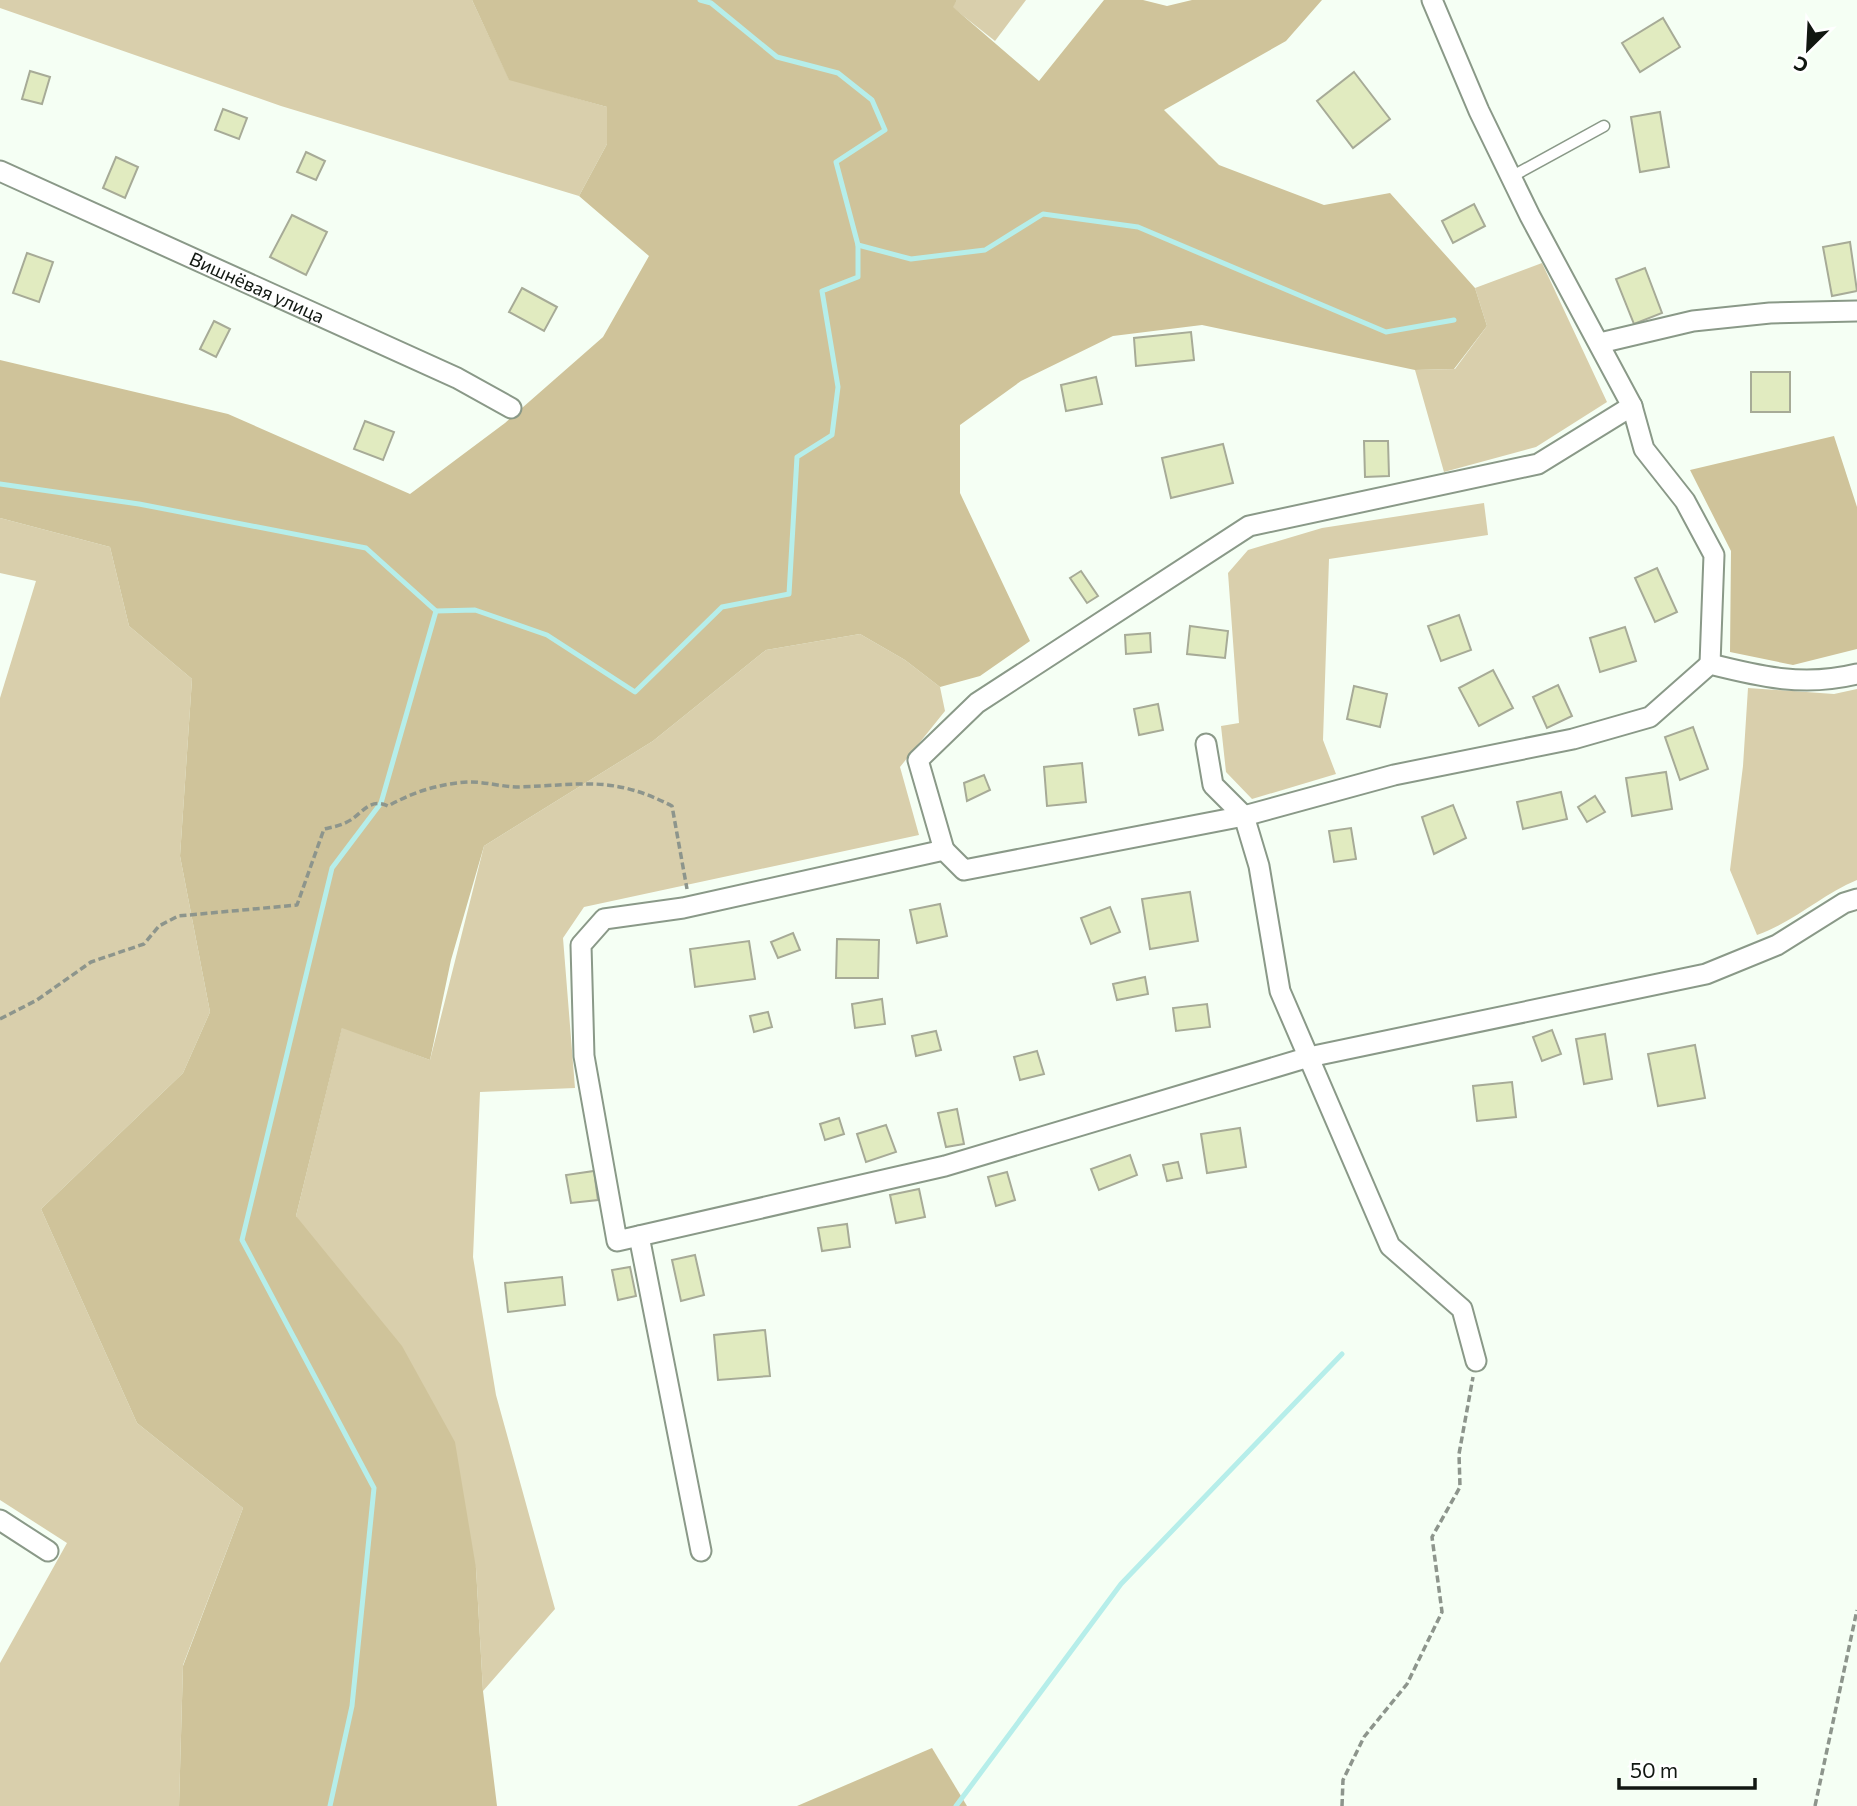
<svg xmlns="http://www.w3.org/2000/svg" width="1857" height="1806" font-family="Commissioner,sans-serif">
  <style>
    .green { fill: #d9cfac }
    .forest { fill: #cfc39a }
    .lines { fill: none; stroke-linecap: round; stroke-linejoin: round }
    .stream { stroke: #b6eeea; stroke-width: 5 }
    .building { fill: #e1ebc0; stroke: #a7ab97; stroke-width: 2 }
    .lane-casing { stroke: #8a9988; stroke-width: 13 }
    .street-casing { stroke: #8a9988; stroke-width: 23 }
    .path { stroke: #8d958c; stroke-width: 3.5; stroke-dasharray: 7 3.5; stroke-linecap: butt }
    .lane { stroke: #fff; stroke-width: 10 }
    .street { stroke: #fff; stroke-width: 19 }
    .labels { text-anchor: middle; stroke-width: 7; stroke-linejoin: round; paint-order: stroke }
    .street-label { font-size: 19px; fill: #111711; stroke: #fff }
  </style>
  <rect width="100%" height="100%" fill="#f5fff4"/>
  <g class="green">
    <path d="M0 0H472L509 79 607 107V144L579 196 281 106 0 8Z"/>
    <path d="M957 0H1026L995 41 952 7Z"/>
    <path d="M1542 263 1607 402 1536 447 1444 472 1415 370 1455 369 1487 326 1475 288Z"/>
    <path d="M1484 503 1488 535 1329 559 1323 740 1336 774 1252 799 1226 772 1221 726 1239 723 1228 573 1248 550 1322 528Z"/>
    <path d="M0 518 110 547 129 626 192 679 180 856 210 1012 183 1073 41 1209 137 1423 243 1508 183 1665 179 1806H0V1663L67 1543 0 1500V698L36 581 0 573Z"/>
    <path d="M860 634 905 660 940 687 945 711 900 767 919 835 584 907 563 938 575 1088 480 1092 473 1257 496 1395 555 1609 483 1691 476 1568 296 1216 342 1027 430 1060 484 846 653 741 766 650Z"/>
    <path d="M1748 688 1834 694 1857 689V880C1821 895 1794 922 1757 935L1730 870 1743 766Z"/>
  </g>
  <g class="forest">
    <path d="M472 0H957L953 7 1039 81 1104 0H1143L1167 6 1192 0H1322L1286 41 1164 110 1219 165 1324 205 1390 193 1475 288 1487 326 1454 369 1415 370 1202 325 1113 336 1021 381 960 425V493L1030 641 980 676 940 687 905 660 860 634 766 650 653 741 484 846 451 960 430 1060 342 1028 296 1216 402 1346 455 1442 476 1568 483 1691 497 1806H179L183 1666 243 1508 137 1423 41 1209 183 1073 210 1012 180 856 192 679 129 626 110 547 0 518V360L228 414 410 494 505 423 603 337 649 256 579 196 607 144V107L509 80Z"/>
    <path d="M1834 436 1857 507V649L1793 665 1730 652 1731 551 1690 470Z"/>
    <path d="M932 1748 967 1806H797Z"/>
  </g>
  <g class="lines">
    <g class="stream">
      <path d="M858 245 911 259 985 250 1043 214 1138 227 1386 332 1454 320"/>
      <path d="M0 484 139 504 366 548 436 611"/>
      <path d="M330 1806 352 1706 374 1488 242 1240 332 868 381 803 436 611 475 610 547 635 635 692 722 607 789 594 797 457 832 435 838 387 822 291 858 277V245L836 162 885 130 872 100 838 73 777 57 711 3 700 0"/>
      <path d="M956 1806 1121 1584 1342 1354"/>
    </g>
  </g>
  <g class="building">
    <path d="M1663 18 1680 47 1640 72 1622 43Z"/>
    <path d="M30 71 50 77 42 104 22 99Z"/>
    <path d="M1354 72 1390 119 1353 148 1317 101Z"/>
    <path d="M223 109 247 118 239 139 215 130Z"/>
    <path d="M1660 112 1669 167 1640 172 1631 117Z"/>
    <path d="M306 152 325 161 316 180 297 172Z"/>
    <path d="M116 157 138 167 125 198 103 188Z"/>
    <path d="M1474 204 1485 226 1453 243 1442 221Z"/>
    <path d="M292 215 327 232 306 275 270 257Z"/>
    <path d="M1850 242 1857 291 1832 296 1823 247Z"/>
    <path d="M27 253 53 262 39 302 13 293Z"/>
    <path d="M1645 268 1662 313 1634 324 1616 279Z"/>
    <path d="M522 288 557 307 544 331 509 312Z"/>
    <path d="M214 321 230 329 216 357 200 349Z"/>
    <path d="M1191 332 1194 360 1136 366 1134 338Z"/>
    <rect x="1751" y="372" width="39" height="40"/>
    <path d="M1096 377 1102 404 1066 411 1061 385Z"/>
    <path d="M365 421 394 432 383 460 354 449Z"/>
    <path d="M1364 441H1388L1389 476 1365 477Z"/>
    <path d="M1223 444 1233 483 1171 498 1162 458Z"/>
    <path d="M1657 568 1677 612 1655 622 1635 578Z"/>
    <path d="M1081 571 1098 596 1087 603 1070 578Z"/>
    <path d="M1459 615 1471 650 1441 661 1428 626Z"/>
    <path d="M1190 626 1228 631 1225 658 1187 654Z"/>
    <path d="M1625 627 1636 661 1600 672 1590 638Z"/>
    <path d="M1150 633 1151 652 1126 654 1125 635Z"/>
    <path d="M1493 670 1513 708 1479 726 1459 688Z"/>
    <path d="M1558 685 1572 716 1547 728 1533 697Z"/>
    <path d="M1354 686 1387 694 1380 727 1347 719Z"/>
    <path d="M1158 704 1163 730 1139 735 1134 709Z"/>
    <path d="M1693 727 1708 769 1680 780 1665 737Z"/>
    <path d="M1082 763 1086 802 1047 806 1044 767Z"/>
    <path d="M1666 772 1672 809 1632 816 1626 778Z"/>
    <path d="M984 775 990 790 967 801 964 783Z"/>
    <path d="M1561 792 1567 819 1523 829 1517 802Z"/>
    <path d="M1595 796 1605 812 1587 822 1578 807Z"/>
    <path d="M1453 805 1466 838 1434 854 1422 817Z"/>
    <path d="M1351 828 1356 859 1334 862 1329 831Z"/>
    <path d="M1190 892 1198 941 1150 949 1142 899Z"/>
    <path d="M940 904 947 936 917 943 910 910Z"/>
    <path d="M1110 907 1120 932 1091 944 1081 918Z"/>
    <path d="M793 933 800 950 778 958 771 942Z"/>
    <path d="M837 939 879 940 878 978H836Z"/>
    <path d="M749 941 755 979 695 987 690 949Z"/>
    <path d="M1145 977 1148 994 1117 1000 1113 984Z"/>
    <path d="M882 999 885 1024 855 1028 852 1004Z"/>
    <path d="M1207 1004 1210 1027 1176 1031 1173 1008Z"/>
    <path d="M768 1012 772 1027 754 1032 750 1016Z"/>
    <path d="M1552 1030 1561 1054 1542 1061 1533 1037Z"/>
    <path d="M936 1031 941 1050 916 1056 912 1036Z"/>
    <path d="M1605 1034 1612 1079 1584 1084 1576 1039Z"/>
    <path d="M1695 1045 1705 1098 1658 1106 1648 1054Z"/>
    <path d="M1037 1051 1044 1074 1020 1080 1014 1057Z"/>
    <path d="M1512 1082 1516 1117 1477 1121 1473 1086Z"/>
    <path d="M957 1109 964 1144 946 1147 938 1113Z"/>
    <path d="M839 1118 844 1134 825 1140 820 1124Z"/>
    <path d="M886 1125 896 1152 866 1162 857 1134Z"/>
    <path d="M1240 1128 1246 1167 1207 1173 1201 1134Z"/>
    <path d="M1130 1155 1137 1175 1099 1190 1091 1169Z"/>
    <path d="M1178 1162 1182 1178 1167 1181 1163 1165Z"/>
    <path d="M594 1171 598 1200 571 1203 566 1175Z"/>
    <path d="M1007 1172 1015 1200 996 1206 988 1177Z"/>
    <path d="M919 1189 925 1217 896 1223 890 1195Z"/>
    <path d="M847 1224 850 1247 822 1251 818 1228Z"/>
    <path d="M695 1255 704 1295 681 1301 672 1260Z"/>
    <path d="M630 1267 636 1296 618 1300 612 1270Z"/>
    <path d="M562 1277 565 1305 508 1312 505 1283Z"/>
    <path d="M765 1330 770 1376 718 1380 714 1335Z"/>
  </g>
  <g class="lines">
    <defs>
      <path id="lane" d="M1511 177 1604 126"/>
      <g id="street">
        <path d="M1432 0 1479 111 1530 216 1632 406 1644 449 1685 501 1714 555 1710 664"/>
        <path id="s1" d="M0 171 457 378 511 408"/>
        <path d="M1600 343 1693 321 1770 313 1857 311"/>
        <path d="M1857 674C1804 687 1762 677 1710 664L1650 717 1573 739 1394 775 1244 816 964 870 944 850 683 908 604 919 581 945 584 1056 617 1241 945 1166 1309 1057 1706 974 1777 945 1844 903 1857 899"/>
        <path d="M1206 744 1213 785 1244 816 1259 866 1280 991 1390 1246 1462 1309 1476 1361"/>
        <path d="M944 850 918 760 977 703 1249 526 1538 464 1632 406"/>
        <path d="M639 1236 701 1551"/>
        <path d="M0 1520 48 1551"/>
      </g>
    </defs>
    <use href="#lane" class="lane-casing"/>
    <use href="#street" class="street-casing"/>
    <g class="path">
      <path d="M0 1019 37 1000 91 962 144 944 159 926 178 916 297 905 324 829C332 827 340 826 347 822 362 815 368 797 388 806 413 792 441 783 470 782 486 782 503 787 519 787 582 785 612 775 672 806L687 889"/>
      <path d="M1342 1806 1343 1780 1364 1737 1407 1684 1442 1612 1432 1537 1460 1487 1459 1454 1473 1377"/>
      <path d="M1815 1806 1857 1610"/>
    </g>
    <use href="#lane" class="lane"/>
    <use href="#street" class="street"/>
  </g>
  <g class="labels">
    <g class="street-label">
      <text dy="7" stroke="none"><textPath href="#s1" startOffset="282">Вишнёвая улица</textPath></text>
    </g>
  </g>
  <g transform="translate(1808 49) rotate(204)" stroke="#ffffff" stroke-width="5" paint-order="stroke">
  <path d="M0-5L12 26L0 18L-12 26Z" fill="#111711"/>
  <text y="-10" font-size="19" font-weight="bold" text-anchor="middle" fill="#111711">С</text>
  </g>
  <path d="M1619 1778v10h136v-10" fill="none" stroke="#111711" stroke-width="3.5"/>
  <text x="1630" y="1778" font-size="21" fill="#111711" stroke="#ffffff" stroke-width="5" paint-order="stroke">50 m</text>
</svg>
